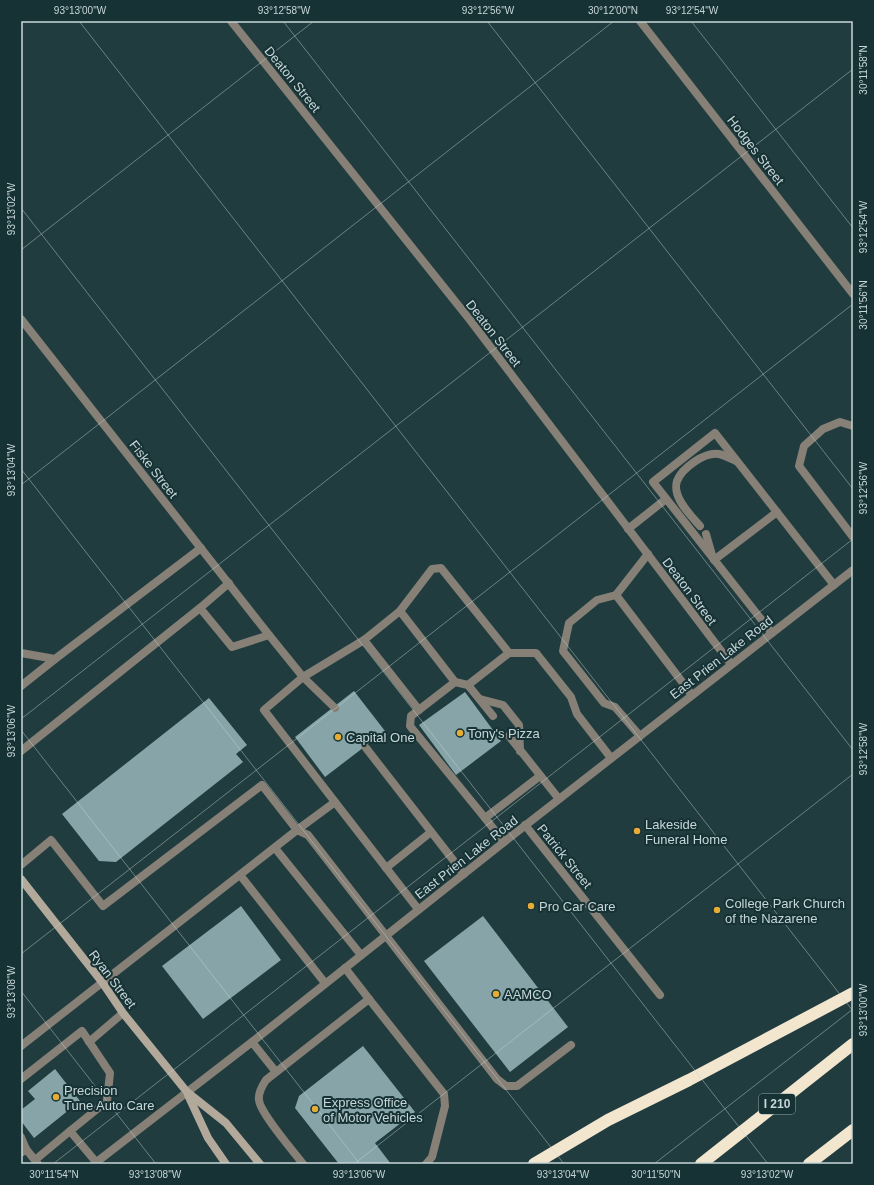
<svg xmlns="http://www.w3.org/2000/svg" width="874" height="1185" font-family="Arial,sans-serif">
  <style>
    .building { fill: #87a5a9 }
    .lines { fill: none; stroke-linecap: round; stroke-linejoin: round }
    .service { stroke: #868077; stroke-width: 8 }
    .minor { stroke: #868077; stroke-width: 8 }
    .tertiary { stroke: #868077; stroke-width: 8 }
    .secondary { stroke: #b2a99b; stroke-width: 8 }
    .motorway { stroke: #f3e6cf; stroke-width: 12 }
    .ticks { fill: none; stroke: #c7d6d8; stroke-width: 1; stroke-opacity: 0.45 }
    .poi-dot { fill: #e5ad36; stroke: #163235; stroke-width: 1.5 }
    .labels { text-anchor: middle; stroke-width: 4; stroke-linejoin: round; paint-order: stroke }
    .shield { fill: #163235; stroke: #92a5a7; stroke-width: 1 }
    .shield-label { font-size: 12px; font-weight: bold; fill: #c7d6d8 }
    .street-label { font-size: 13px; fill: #c7d6d8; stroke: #163235 }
    .poi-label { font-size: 13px; fill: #c7d6d8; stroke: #163235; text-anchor: start }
    .neatline { fill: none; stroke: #c7d6d8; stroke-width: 1.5 }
    .ticks-label { font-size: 10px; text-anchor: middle; fill: #c7d6d8 }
  </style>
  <rect width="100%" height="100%" fill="#213c3f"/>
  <g class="building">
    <path d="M354 691 385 731 325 777 295 737Z"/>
    <path d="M465 692 501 741 456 775 419 725Z"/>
    <path d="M209 698 247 745 236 754 243 762 116 862 99 861 62 814Z"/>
    <path d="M241 906 281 960 203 1019 162 966Z"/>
    <path d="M483 916 568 1027 510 1072 424 961Z"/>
    <path d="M363 1046 415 1112 375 1143 391 1164H339L295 1108 299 1096Z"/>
    <path d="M55 1069 80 1101 34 1138 21 1121V1110L35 1099 28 1091Z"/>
  </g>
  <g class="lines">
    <g class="service">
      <path d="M853 426 840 422 823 429 804 446 799 466 853 537"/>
      <path d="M700 526C692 517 680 505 677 493 676 490 676 484 677 481 682 468 704 452 719 454 724 455 731 459 736 461"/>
      <path d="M628 529 666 499"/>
      <path d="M706 534 712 555"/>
      <path d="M714 560 777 512"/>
      <path d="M229 583 200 608 232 647 269 635 303 677 335 708"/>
      <path d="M616 595 648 554"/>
      <path d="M400 611 432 569 441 568 509 653"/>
      <path d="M772 633 653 482 715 433 834 585"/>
      <path d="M21 653 55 659 201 548"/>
      <path d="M468 685 509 653H536L571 697 577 714 611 758"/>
      <path d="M21 686 55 659"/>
      <path d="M480 699 503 705 519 725 520 751"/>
      <path d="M419 710 364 640 400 611 455 682"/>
      <path d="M493 716 468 685 455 682 411 716 410 726 485 818 540 776"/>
      <path d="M509 736 559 799"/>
      <path d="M640 736 615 707 604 703 563 651 569 623 597 600 616 595 692 695"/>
      <path d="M366 748 464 874"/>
      <path d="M21 751 200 608"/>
      <path d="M335 802 264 710 303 677 364 640"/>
      <path d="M485 818 504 842"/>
      <path d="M275 848 361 955"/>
      <path d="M21 865 51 840 103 906 262 785 297 830 21 1046"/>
      <path d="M386 868 431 832"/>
      <path d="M240 875 325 983"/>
      <path d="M418 909 335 802 297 830 308 835 497 1079 506 1086H517L571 1045"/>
      <path d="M369 999 444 1094 445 1106 432 1157 426 1164"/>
      <path d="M89 1042 123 1013"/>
      <path d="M252 1042 276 1072"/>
      <path d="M21 1079 82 1031 110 1073 107 1101 70 1131 96 1162"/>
      <path d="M21 1137 26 1149"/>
      <path d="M21 1153 26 1149 38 1164"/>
      <path d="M35 1160 70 1131"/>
      <path d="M303 1164C294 1152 260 1113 259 1100 258 1093 262 1086 266 1080L369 999 345 968"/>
    </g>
    <g class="minor">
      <path d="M231 21 470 320 731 664"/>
      <path d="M640 21 853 294"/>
      <path d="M21 319 269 635"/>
      <path d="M525 825 660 995"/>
    </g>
    <path class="tertiary" d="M94 1164 252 1042 504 842 853 570"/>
    <g class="secondary">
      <path d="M21 879 102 982 123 1013 187 1092 226 1123 260 1164"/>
      <path d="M188 1095 208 1138 226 1164"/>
    </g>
    <g class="motorway">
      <path d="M534 1164 608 1120 689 1080 853 993"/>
      <path d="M701 1164 853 1044"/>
      <path d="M809 1164 853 1130"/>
    </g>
  </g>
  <path class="ticks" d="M79 21 853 1011M283 21 853 750M487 21 853 489M691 21 853 228M21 208 768 1164M21 250 314 21M21 469 564 1164M21 485 614 21M21 719 853 69M21 730 360 1164M21 954 853 304M21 991 156 1164M53 1164 853 539M354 1164 853 774M654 1164 853 1009"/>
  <g class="poi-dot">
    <circle cx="460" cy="733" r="4"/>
    <circle cx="338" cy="737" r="4"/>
    <circle cx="637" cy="831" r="4"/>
    <circle cx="531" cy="906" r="4"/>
    <circle cx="717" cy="910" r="4"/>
    <circle cx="496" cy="994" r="4"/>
    <circle cx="56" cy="1097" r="4"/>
    <circle cx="315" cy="1109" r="4"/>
  </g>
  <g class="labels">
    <rect class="shield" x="759" y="1094" width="36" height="20" rx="3"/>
    <g class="shield-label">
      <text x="777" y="1108">I 210</text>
    </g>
    <g class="street-label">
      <text transform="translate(293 79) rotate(51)" y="5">Deaton Street</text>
      <text transform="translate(756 150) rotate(52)" y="5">Hodges Street</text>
      <text transform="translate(494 333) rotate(52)" y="5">Deaton Street</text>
      <text transform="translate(154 469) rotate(52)" y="5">Fiske Street</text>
      <text transform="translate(690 591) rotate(53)" y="5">Deaton Street</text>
      <text transform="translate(721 657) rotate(-38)" y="5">East Prien Lake Road</text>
      <text transform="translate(565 856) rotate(51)" y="5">Patrick Street</text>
      <text transform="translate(466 857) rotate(-38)" y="5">East Prien Lake Road</text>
      <text transform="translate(113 979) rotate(53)" y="5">Ryan Street</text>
    </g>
    <g class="poi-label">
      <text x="468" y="738">Tony's Pizza</text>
      <text x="346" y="742">Capital One</text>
      <text x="645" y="829">Lakeside<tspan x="645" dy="15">Funeral Home</tspan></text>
      <text x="725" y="908">College Park Church<tspan x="725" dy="15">of the Nazarene</tspan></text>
      <text x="539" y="911">Pro Car Care</text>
      <text x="504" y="999">AAMCO</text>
      <text x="64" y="1095">Precision<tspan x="64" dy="15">Tune Auto Care</tspan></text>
      <text x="323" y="1107">Express Office<tspan x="323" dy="15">of Motor Vehicles</tspan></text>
    </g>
  </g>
  <rect width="874" height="1185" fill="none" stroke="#163235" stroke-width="44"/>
  <rect x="22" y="22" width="830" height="1141" class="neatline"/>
  <g class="ticks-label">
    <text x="80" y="14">93°13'00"W</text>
    <text x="284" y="14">93°12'58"W</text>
    <text x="488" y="14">93°12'56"W</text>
    <text x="613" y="14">30°12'00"N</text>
    <text x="692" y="14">93°12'54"W</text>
    <text transform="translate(863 70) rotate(-90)" y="4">30°11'58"N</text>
    <text transform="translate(11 209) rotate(-90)" y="4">93°13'02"W</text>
    <text transform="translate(863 227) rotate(-90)" y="4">93°12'54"W</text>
    <text transform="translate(863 305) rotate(-90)" y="4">30°11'56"N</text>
    <text transform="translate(11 470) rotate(-90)" y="4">93°13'04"W</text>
    <text transform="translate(863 488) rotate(-90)" y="4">93°12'56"W</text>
    <text transform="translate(11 731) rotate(-90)" y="4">93°13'06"W</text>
    <text transform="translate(863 749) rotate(-90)" y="4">93°12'58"W</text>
    <text transform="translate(11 992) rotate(-90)" y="4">93°13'08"W</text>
    <text transform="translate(863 1010) rotate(-90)" y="4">93°13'00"W</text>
    <text x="54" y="1178">30°11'54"N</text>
    <text x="155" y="1178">93°13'08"W</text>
    <text x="359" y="1178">93°13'06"W</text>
    <text x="563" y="1178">93°13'04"W</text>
    <text x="656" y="1178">30°11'50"N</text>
    <text x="767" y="1178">93°13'02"W</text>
  </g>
</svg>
